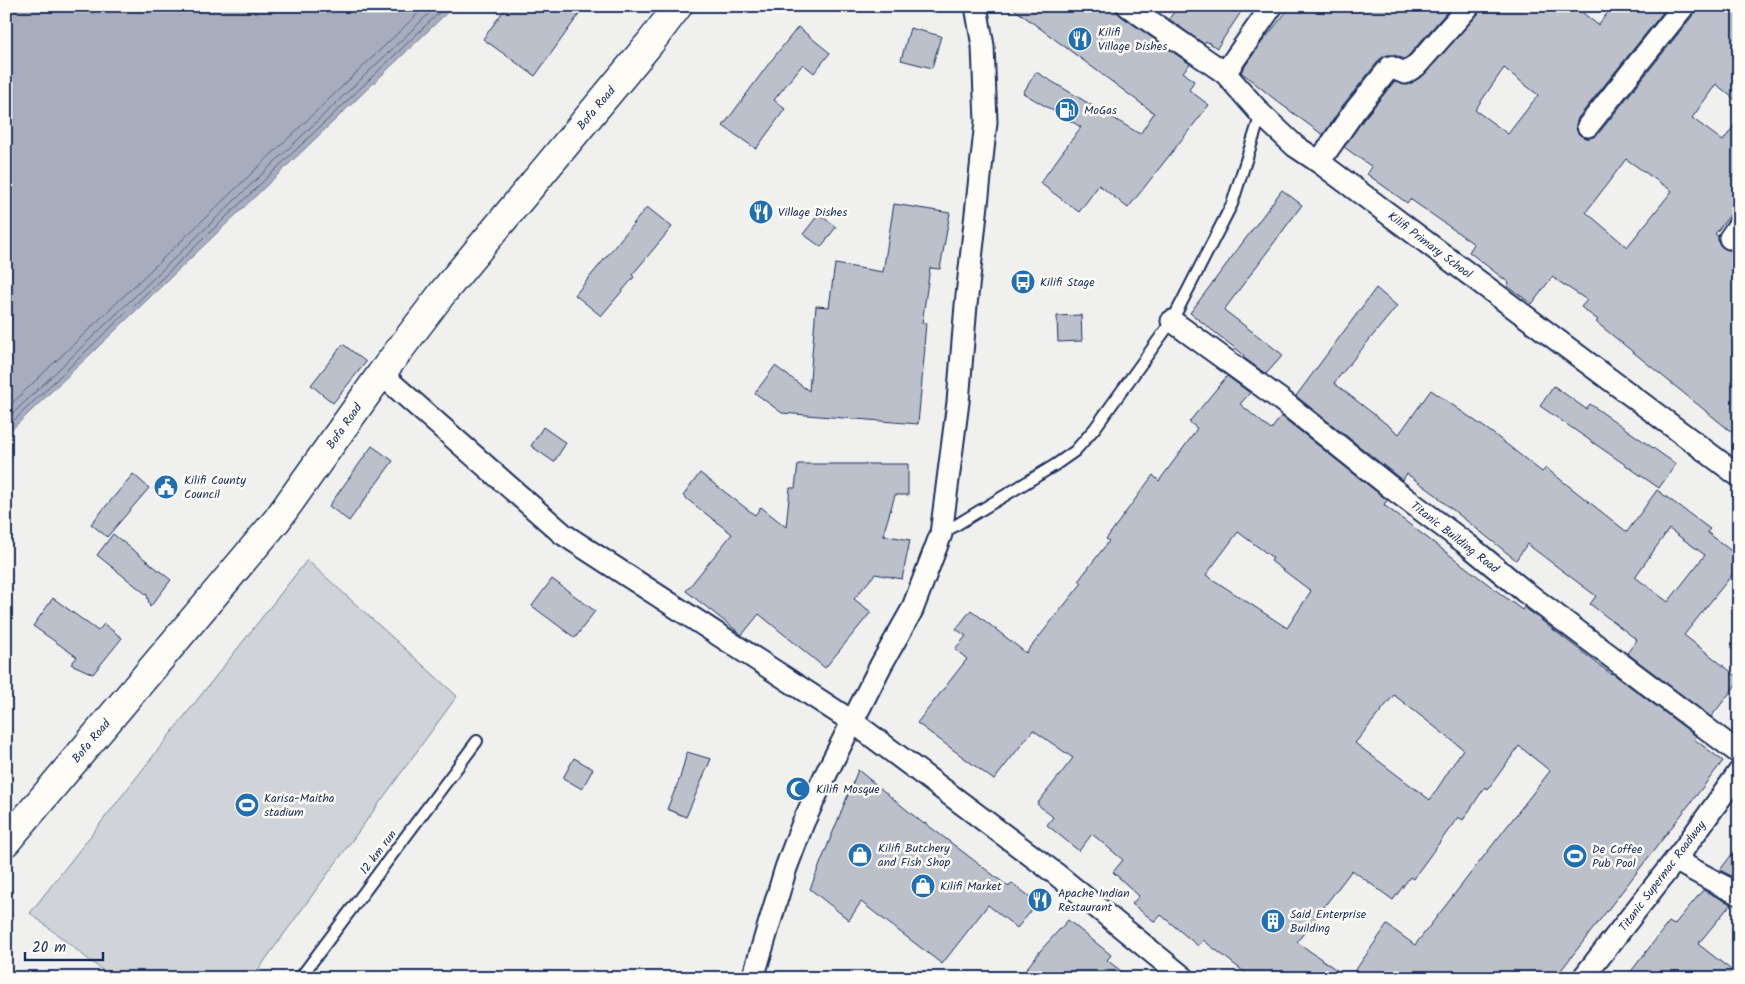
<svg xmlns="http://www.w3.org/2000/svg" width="1745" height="984" font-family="Kalam,sans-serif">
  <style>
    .green { fill: #d0d3d8; stroke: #76819b }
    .water { fill: #a7adbd; stroke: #6f7b97 }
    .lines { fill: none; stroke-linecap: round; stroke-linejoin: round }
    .shore { stroke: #536184; stroke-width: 1 }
    .building { fill: #bbc0ca; stroke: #1b2f5e; fill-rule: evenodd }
    .lane-casing { stroke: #1b2f5e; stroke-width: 14 }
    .street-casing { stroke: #1b2f5e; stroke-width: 25 }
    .secondary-casing { stroke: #1b2f5e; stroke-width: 31 }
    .lane { stroke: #fdfcf7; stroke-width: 10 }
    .street { stroke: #fdfcf7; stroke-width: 21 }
    .secondary { stroke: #fdfcf7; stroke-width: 28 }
    .labels { text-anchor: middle; stroke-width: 5; stroke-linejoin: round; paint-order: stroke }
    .poi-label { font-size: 12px; fill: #1b2f5e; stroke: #fdfcf7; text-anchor: start }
    .street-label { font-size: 12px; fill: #1b2f5e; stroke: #fdfcf7 }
  </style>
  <rect width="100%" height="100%" fill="#f0f0ee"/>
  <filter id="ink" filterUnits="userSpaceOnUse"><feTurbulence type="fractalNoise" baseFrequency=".02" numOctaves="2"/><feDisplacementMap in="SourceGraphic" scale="10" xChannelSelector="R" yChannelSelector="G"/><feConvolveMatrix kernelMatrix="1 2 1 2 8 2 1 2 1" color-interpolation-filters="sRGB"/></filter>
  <g filter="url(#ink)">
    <path class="green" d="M307 560 457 696 252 978H112L30 913Z"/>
    <path class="water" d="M6 6H454L6 435Z"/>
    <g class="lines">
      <g class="shore">
        <path d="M6 409 426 6"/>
        <path d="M6 420 437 6"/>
        <path d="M6 428 446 6"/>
      </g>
    </g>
    <g class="building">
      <path d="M507 6H585L535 76 483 39Z"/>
      <path d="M1010 6H1112L1121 16 1190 64 1183 72 1194 81 1189 90 1209 105 1128 208 1099 185 1079 212 1040 183 1081 127 1023 93 1036 72 1140 134 1154 113Z"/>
      <path d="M1178 6H1245L1217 48 1206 41 1204 44 1169 19Z"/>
      <path d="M1291 6H1452L1408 56 1404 59 1395 55H1387L1380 59 1343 105 1323 135 1278 102 1241 72 1259 46Z"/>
      <path d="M1481 6H1574L1598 25 1613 6H1668L1578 118 1576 125 1577 131 1581 136 1587 138 1593 137 1598 134 1694 14 1696 6H1739V103L1716 84 1692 118 1723 141 1739 119V203L1715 234 1718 236 1719 243 1723 248 1728 250H1734L1739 253V438L1596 322 1598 320 1581 307 1587 300 1552 277 1532 304 1507 286 1509 283 1469 252 1474 244 1410 199 1407 203 1367 174 1372 167 1344 147 1363 120 1394 82 1407 85 1425 74 1478 14ZM1504 68 1538 95 1508 134 1475 110ZM1626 159 1672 191 1627 247 1586 212Z"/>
      <path d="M798 27 830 53 814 73 803 64 774 100 785 109 756 149 723 126 770 62Z"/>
      <path d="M910 28 941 36 932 68 901 60Z"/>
      <path d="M1282 190 1302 205 1224 310 1283 355 1266 374 1243 357 1244 355 1190 313Z"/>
      <path d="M894 204 950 213 940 269 930 268 922 323H926L924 347H925L918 424 782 413 755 393 775 366 809 391 816 306 829 307 835 264 883 272Z"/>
      <path d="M647 207 672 227 632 275 634 277 601 316 575 295Z"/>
      <path d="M819 214 836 227 821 247 803 234Z"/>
      <path d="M1376 288 1397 306 1334 383 1399 434 1431 390 1491 432 1542 472 1546 468 1627 532 1657 490 1710 529 1707 532 1739 557V566L1684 635 1739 678V681L1711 717 1627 653 1637 640 1590 604 1596 596 1527 544 1516 560 1438 498 1439 497 1407 474 1402 480 1296 396ZM1669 529 1705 555 1668 602 1635 577Z"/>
      <path d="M1081 315 1082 341 1058 342 1057 316Z"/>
      <path d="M343 344 366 362 333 403 311 385Z"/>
      <path d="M1227 376 1250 393 1240 404 1271 430 1281 416 1387 500 1384 505 1522 610 1524 607 1611 674 1612 673 1696 736 1694 739 1723 761 1555 978H1350L1387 925 1415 945 1550 771 1519 746 1488 789 1485 787 1463 820 1458 817 1413 879 1410 877 1393 900 1352 870 1297 942 1348 978H1252L1203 940 1198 946 1161 915 1155 922 1132 904 1139 896 1113 872 1123 860 1092 834 1079 851 1047 825 1053 817 1037 804 1073 758 1033 730 994 780 917 723 967 659 955 649 966 636 956 629 971 610 1026 653 1082 583 1079 580 1109 541 1106 539 1153 475 1159 481 1193 435 1197 428 1189 422ZM1238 532 1273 558 1271 561 1311 591 1287 628 1206 575ZM1394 695 1463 749 1430 800 1355 743Z"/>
      <path d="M1554 386 1586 409 1590 404 1676 464 1659 488 1540 406Z"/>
      <path d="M543 427 566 443 554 462 531 446Z"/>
      <path d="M372 446 393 461 349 521 329 506Z"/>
      <path d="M798 464H908V495H895L883 535 910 540 902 579 875 574 854 599 871 612 825 668 759 614 742 635 686 591 732 534 683 496 700 473 755 515 761 507 786 527 790 488H795Z"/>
      <path d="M133 474 149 488 107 537 91 524Z"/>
      <path d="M113 534 171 580 150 607 147 595 97 555Z"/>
      <path d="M552 579 595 611 575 638 532 606Z"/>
      <path d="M53 598 98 631 104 624 122 638 93 674 71 664 77 657 33 626Z"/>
      <path d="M687 752 711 759 686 817 667 809 680 778Z"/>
      <path d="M574 758 593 769 582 789 563 778Z"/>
      <path d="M858 770 924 824 925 823 1009 887 1012 883 1038 903 1017 928 988 905 942 964 861 902 849 920 810 889Z"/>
      <path d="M1739 845V880L1720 870Z"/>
      <path d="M1703 890 1731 904 1698 944 1739 976V978H1626L1669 922 1674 925Z"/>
      <path d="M1068 920 1111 955 1107 960 1130 978H1019L1041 950Z"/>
    </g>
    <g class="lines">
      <defs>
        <g id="lane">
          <path d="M943 533 1055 465 1075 451 1095 428 1172 321 1232 204 1261 114"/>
          <path d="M300 978 477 741"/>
        </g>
        <g id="street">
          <path d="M1128 6 1225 73 1261 114 1295 146 1319 162 1739 476"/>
          <path d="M1225 73 1272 6"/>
          <path d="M1588 126 1684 6"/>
          <path d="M1319 162 1353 113 1390 67 1405 73 1416 66 1469 6"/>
          <path d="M1730 238 1739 225"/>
          <path d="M1172 321 1281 400 1389 486 1468 545 1524 591 1739 753"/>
          <path d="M381 374 563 534 853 722 1056 874 1184 978"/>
          <path d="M1675 860 1719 884 1739 894"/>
          <path d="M753 978 786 868 803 823 824 778 881 665 912 610 941 534 958 402 966 305 986 122 983 46 976 6"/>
          <path d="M1583 978 1683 850 1739 772"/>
        </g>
        <path id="secondary" d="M6 842 277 520 381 374 444 291 650 43 678 6"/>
      </defs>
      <use href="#lane" class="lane-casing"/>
      <use href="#street" class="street-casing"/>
      <use href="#secondary" class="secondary-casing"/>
      <use href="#lane" class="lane"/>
      <use href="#street" class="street"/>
      <use href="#secondary" class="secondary"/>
    </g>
  </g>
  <defs>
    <symbol id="restaurant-disc" viewBox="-11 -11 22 22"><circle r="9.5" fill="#1f6fb2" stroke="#fdfcf7"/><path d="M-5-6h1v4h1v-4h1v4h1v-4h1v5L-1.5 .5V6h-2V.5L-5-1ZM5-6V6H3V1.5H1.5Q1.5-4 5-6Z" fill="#fff"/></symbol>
    <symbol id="fuel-disc" viewBox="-11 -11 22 22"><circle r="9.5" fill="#1f6fb2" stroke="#fdfcf7"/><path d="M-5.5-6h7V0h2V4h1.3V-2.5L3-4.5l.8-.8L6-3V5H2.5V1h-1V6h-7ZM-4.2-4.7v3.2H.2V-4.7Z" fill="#fff"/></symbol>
    <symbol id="bus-disc" viewBox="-11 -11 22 22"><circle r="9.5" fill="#1f6fb2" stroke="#fdfcf7"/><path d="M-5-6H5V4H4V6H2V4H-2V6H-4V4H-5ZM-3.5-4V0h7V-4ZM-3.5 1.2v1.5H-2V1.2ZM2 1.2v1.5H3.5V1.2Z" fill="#fff"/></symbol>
    <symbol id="civic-disc" viewBox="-11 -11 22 22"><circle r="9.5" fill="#1f6fb2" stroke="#fdfcf7"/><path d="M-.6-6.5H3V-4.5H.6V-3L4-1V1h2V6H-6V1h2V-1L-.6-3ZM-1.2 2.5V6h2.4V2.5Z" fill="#fff"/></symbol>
    <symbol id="mosque-disc" viewBox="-11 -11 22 22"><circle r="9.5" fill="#1f6fb2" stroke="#fdfcf7"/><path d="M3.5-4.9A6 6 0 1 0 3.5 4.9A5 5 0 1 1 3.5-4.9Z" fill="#fff"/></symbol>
    <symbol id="stadium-disc" viewBox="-11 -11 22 22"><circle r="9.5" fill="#1f6fb2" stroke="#fdfcf7"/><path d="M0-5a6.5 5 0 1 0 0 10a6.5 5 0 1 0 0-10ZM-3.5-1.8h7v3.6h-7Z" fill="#fff"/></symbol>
    <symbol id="shop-disc" viewBox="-11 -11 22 22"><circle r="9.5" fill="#1f6fb2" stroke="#fdfcf7"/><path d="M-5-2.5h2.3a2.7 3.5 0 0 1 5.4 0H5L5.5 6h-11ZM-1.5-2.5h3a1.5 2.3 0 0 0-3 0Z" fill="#fff"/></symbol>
    <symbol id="building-disc" viewBox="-11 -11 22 22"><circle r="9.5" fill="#1f6fb2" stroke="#fdfcf7"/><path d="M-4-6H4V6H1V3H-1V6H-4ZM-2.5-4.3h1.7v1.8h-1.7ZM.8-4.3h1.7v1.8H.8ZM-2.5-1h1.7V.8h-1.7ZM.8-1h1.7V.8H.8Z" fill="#fff"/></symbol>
  </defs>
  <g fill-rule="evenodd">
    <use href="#restaurant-disc" x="1066" y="25" width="28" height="28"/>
    <use href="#fuel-disc" x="1053" y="96" width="28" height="28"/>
    <use href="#restaurant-disc" x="747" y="198" width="28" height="28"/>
    <use href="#bus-disc" x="1009" y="268" width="28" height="28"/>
    <use href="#civic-disc" x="152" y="473" width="28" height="28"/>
    <use href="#mosque-disc" x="784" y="775" width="28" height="28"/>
    <use href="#stadium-disc" x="233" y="791" width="28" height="28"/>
    <use href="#shop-disc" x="846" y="841" width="28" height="28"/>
    <use href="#stadium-disc" x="1561" y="842" width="28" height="28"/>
    <use href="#shop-disc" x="909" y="872" width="28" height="28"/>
    <use href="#restaurant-disc" x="1026" y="886" width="28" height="28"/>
    <use href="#building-disc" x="1259" y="907" width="28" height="28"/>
  </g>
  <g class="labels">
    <g class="poi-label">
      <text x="1098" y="36">Kilifi<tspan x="1098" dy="14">Village Dishes</tspan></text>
      <text x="1084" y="114">MoGas</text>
      <text x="778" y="216">Village Dishes</text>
      <text x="1040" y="286">Kilifi Stage</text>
      <text x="184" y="484">Kilifi County<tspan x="184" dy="14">Council</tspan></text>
      <text x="816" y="793">Kilifi Mosque</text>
      <text x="264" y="802">Karisa-Maitha<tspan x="264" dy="14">stadium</tspan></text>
      <text x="878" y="852">Kilifi Butchery<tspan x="878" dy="14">and Fish Shop</tspan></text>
      <text x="1592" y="853">De Coffee<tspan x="1592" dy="14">Pub Pool</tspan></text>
      <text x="940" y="890">Kilifi Market</text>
      <text x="1058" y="897">Apache Indian<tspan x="1058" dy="14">Restaurant</tspan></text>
      <text x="1290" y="918">Said Enterprise<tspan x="1290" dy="14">Building</tspan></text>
    </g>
    <g class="street-label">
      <text transform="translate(596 108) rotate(-50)" y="4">Bofa Road</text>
      <text transform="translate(1430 245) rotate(37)" y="4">Kilifi Primary School</text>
      <text transform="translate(344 426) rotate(-55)" y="4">Bofa Road</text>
      <text transform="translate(1455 537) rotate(38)" y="4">Titanic Building Road</text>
      <text transform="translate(91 741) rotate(-50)" y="4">Bofa Road</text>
      <text transform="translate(378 852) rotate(-53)" y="4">12 km run</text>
      <text transform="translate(1662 876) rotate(-53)" y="4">Titanic Supermac Roadway</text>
    </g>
  </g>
  <rect width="1745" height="984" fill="none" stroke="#fdfcf7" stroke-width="25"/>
  <rect x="12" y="12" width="1720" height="959" fill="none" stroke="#1b2f5e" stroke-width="2" filter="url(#ink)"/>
  <path d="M25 952v8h78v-8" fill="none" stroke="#1b2f5e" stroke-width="2.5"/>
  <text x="32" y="952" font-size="15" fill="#1b2f5e" stroke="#fdfcf7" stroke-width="4" paint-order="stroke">20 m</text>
</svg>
